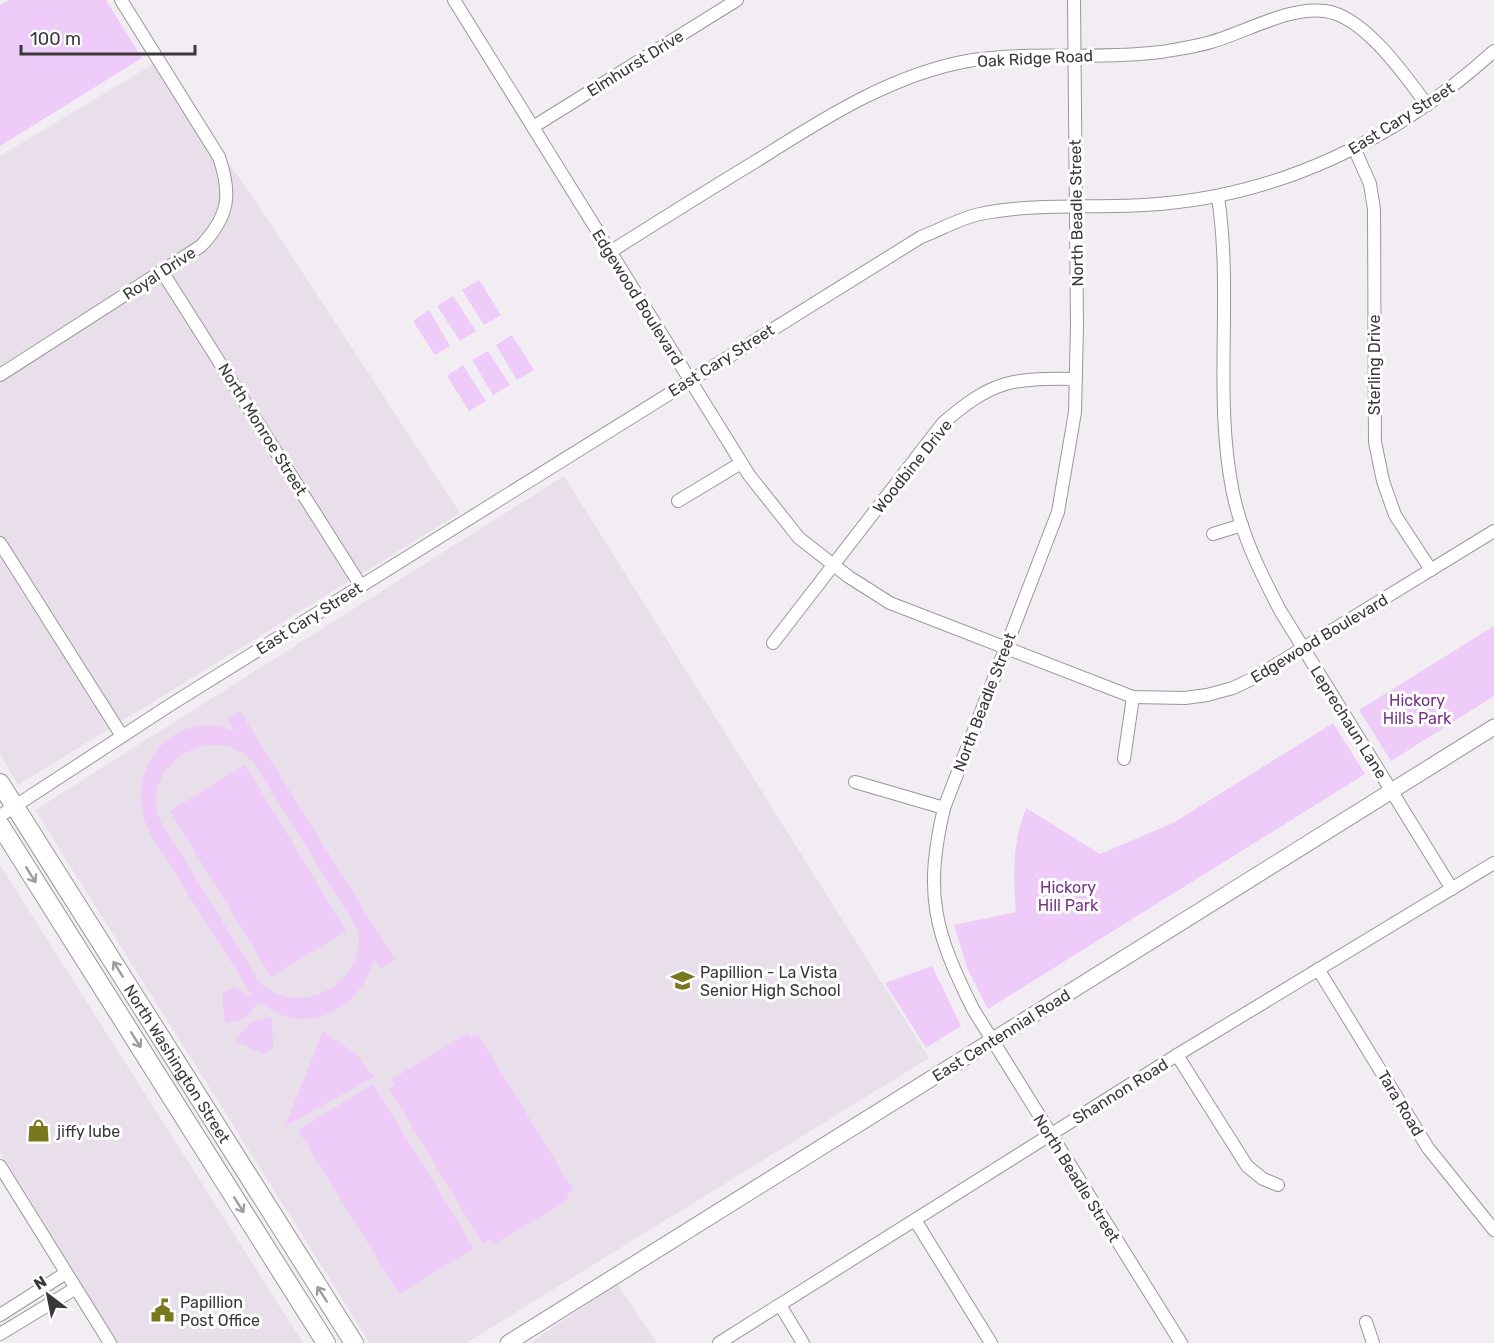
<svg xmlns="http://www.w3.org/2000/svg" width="1494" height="1343" font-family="Rubik,sans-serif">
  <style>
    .built { fill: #e8dfea }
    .green { fill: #efcbfa; fill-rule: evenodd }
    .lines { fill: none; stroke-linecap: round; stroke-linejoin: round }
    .minor-casing { stroke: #9a979b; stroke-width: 14 }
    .tertiary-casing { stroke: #9a979b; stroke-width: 17 }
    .primary-casing { stroke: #9a979b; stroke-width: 20 }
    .minor { stroke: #fff; stroke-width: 12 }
    .tertiary { stroke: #fff; stroke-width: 15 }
    .primary { stroke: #fff; stroke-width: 18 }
    .oneway { stroke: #9c9c9c }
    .labels { text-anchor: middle; stroke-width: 6; stroke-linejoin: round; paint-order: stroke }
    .street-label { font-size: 16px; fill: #39383a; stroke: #fff }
    .park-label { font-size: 16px; fill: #77338a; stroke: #fff }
    .poi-label { font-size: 16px; fill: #39383a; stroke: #fff; text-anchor: start }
  </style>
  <rect width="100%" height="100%" fill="#f1edf2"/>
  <g class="built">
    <path d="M155 63 253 197 460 513 18 785 0 754V156Z"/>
    <path d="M564 476 929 1058 466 1343H370L35 810Z"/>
    <path d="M0 865 303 1343H117L0 1152Z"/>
    <path d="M617 1284 657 1343H530Z"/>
  </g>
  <g class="green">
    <path d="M9 0H106L142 58 0 146V5Z"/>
    <path d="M479 280 501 315 484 325 462 290Z"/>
    <path d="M453 296 476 331 460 341 437 306Z"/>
    <path d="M429 310 450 346 435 355 413 321Z"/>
    <path d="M512 335 534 370 517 380 496 345Z"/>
    <path d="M488 351 510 385 493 395 472 360Z"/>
    <path d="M463 365 486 401 469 411 447 376Z"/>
    <path d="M1494 626V696L1391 761 1359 710Z"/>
    <path d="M240 711 395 960 381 968 374 959C365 996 328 1028 287 1017 277 1015 268 1007 259 1002L246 1018 225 1024 222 993 233 987 253 997 151 835C118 777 171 704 234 731L228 719ZM208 745C226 744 239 748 253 762L358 930C366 984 298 1021 259 981L160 820C144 784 174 751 208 745Z"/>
    <path d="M1333 723 1365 774 988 1009 968 970 954 925 1016 912C1013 876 1012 843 1026 808L1100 854 1173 823Z"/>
    <path d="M245 765 346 931 271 977 170 811Z"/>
    <path d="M932 966 961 1026 926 1048 885 983Z"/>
    <path d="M272 1017 273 1048 263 1054 235 1041 251 1022Z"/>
    <path d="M323 1031 356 1054 374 1077 285 1126Z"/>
    <path d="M468 1033 471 1038 478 1034 573 1190 566 1194 569 1199 493 1245 490 1240 483 1244 389 1088 395 1084 392 1079Z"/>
    <path d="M373 1084 474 1248 399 1294 298 1130Z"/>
  </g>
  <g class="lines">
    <defs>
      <g id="minor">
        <path d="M454 0 749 475 799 538 849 577 890 603 1133 697 1185 698 1207 695 1233 688 1256 677 1494 531"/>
        <path d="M1074 0 1077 326 1075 412 1058 512 944 808C924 894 934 931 973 1009L1181 1343"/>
        <path d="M533 127 737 0"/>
        <path d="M1355 150 1370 184 1374 209 1375 442 1383 481 1395 515 1431 570"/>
        <path d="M1218 197C1233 296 1213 396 1233 493 1242 536 1261 574 1281 612L1452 889"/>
        <path d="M610 252C659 221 708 190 758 160 824 118 894 73 973 60 1035 51 1099 60 1161 52 1177 49 1195 47 1211 42 1244 33 1289 6 1325 11 1364 16 1405 75 1427 105"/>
        <path d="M163 273 361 586"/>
        <path d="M0 375 201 246C229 216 232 195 219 157L121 0"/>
        <path d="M678 501 741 463"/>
        <path d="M1213 534 1242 525"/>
        <path d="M0 543 122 736"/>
        <path d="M773 643 943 423C993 380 1011 378 1076 379"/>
        <path d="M1124 759 1133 697"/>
        <path d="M855 782 944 808"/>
        <path d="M0 816 170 705 921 237C940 230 960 218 980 214 1034 203 1089 208 1144 205 1276 198 1396 140 1494 51"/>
        <path d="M1318 969 1428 1148 1494 1230"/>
        <path d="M1177 1055 1247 1166 1263 1179 1278 1185"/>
        <path d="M0 1166 110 1343"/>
        <path d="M915 1220 991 1343"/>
        <path d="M780 1305 803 1343"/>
        <path d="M0 1315 66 1273"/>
        <path d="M1366 1322 1373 1343"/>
        <path d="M0 1334 76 1288"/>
        <path d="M719 1343 1177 1055 1494 863"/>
      </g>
      <path id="tertiary" d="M508 1343 1494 727"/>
      <g id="primary">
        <path id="s1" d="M0 783 354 1343"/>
        <path d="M0 825 326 1343"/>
      </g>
    </defs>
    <use href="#minor" class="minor-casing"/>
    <use href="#tertiary" class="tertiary-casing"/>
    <use href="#primary" class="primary-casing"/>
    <use href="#minor" class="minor"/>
    <use href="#tertiary" class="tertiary"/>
    <use href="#primary" class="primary"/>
  </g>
  <defs><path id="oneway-shaft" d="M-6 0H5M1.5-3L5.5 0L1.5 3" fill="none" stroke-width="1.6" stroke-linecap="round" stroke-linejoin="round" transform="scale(1.5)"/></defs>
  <g class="oneway">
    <use href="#oneway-shaft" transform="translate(31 875) rotate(58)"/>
    <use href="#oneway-shaft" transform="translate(118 969) rotate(-122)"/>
    <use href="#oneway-shaft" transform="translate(136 1040) rotate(58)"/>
    <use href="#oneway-shaft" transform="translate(239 1205) rotate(58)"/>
    <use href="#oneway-shaft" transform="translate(322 1294) rotate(-123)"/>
  </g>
  <defs>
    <symbol id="school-bare" viewBox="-9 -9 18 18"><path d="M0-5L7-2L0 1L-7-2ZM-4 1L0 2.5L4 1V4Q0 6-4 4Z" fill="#79781e" stroke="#fff" stroke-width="2.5" paint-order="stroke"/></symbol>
    <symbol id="shop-bare" viewBox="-9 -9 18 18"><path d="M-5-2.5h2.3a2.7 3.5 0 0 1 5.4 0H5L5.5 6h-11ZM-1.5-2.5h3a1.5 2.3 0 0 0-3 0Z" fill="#79781e" stroke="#fff" stroke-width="2.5" paint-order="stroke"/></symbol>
    <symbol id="civic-bare" viewBox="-9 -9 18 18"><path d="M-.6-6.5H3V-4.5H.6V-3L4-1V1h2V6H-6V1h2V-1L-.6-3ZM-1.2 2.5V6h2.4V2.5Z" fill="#79781e" stroke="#fff" stroke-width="2.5" paint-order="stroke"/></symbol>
  </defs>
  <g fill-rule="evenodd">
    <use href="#school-bare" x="666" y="964" width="33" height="33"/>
    <use href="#shop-bare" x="22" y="1114" width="33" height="33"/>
    <use href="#civic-bare" x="146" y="1294" width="33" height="33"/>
  </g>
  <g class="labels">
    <g class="street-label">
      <text transform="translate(1035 58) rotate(-3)" y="6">Oak Ridge Road</text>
      <text transform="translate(635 63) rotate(-32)" y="6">Elmhurst Drive</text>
      <text transform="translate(1401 118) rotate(-32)" y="6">East Cary Street</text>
      <text transform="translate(1076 213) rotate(-91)" y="6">North Beadle Street</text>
      <text transform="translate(159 273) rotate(-33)" y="6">Royal Drive</text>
      <text transform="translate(638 297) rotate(58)" y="6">Edgewood Boulevard</text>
      <text transform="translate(721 360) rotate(-32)" y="6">East Cary Street</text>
      <text transform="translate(1374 365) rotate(-90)" y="6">Sterling Drive</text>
      <text transform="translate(263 429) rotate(58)" y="6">North Monroe Street</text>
      <text transform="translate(912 466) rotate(-51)" y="6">Woodbine Drive</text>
      <text transform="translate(309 618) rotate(-32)" y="6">East Cary Street</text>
      <text transform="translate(1319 638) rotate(-31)" y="6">Edgewood Boulevard</text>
      <text transform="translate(984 702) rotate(-69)" y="6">North Beadle Street</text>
      <text transform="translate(1349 722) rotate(58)" y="6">Leprechaun Lane</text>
      <text transform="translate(1001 1035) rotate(-32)" y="6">East Centennial Road</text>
      <text dy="6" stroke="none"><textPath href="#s1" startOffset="332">North Washington Street</textPath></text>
      <text transform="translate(1120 1091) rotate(-32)" y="6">Shannon Road</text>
      <text transform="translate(1401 1103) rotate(59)" y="6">Tara Road</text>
      <text transform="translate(1077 1178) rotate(58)" y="6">North Beadle Street</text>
    </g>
    <g class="park-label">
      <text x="1417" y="706">Hickory<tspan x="1417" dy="18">Hills Park</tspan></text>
      <text x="1068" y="893">Hickory<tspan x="1068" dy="18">Hill Park</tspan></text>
    </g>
    <g class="poi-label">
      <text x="700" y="978">Papillion - La Vista<tspan x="700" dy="18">Senior High School</tspan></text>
      <text x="57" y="1137">jiffy lube</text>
      <text x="180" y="1308">Papillion<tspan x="180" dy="18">Post Office</tspan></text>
    </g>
  </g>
  <g transform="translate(48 1295) rotate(328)" stroke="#ffffff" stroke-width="4.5" paint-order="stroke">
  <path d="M0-4.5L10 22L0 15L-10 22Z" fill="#39383a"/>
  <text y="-9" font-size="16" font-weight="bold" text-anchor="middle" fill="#39383a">N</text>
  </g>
  <path d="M21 45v9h174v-9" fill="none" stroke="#39383a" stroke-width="3"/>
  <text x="30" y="45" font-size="18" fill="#39383a" stroke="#ffffff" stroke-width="4.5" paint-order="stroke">100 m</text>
</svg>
